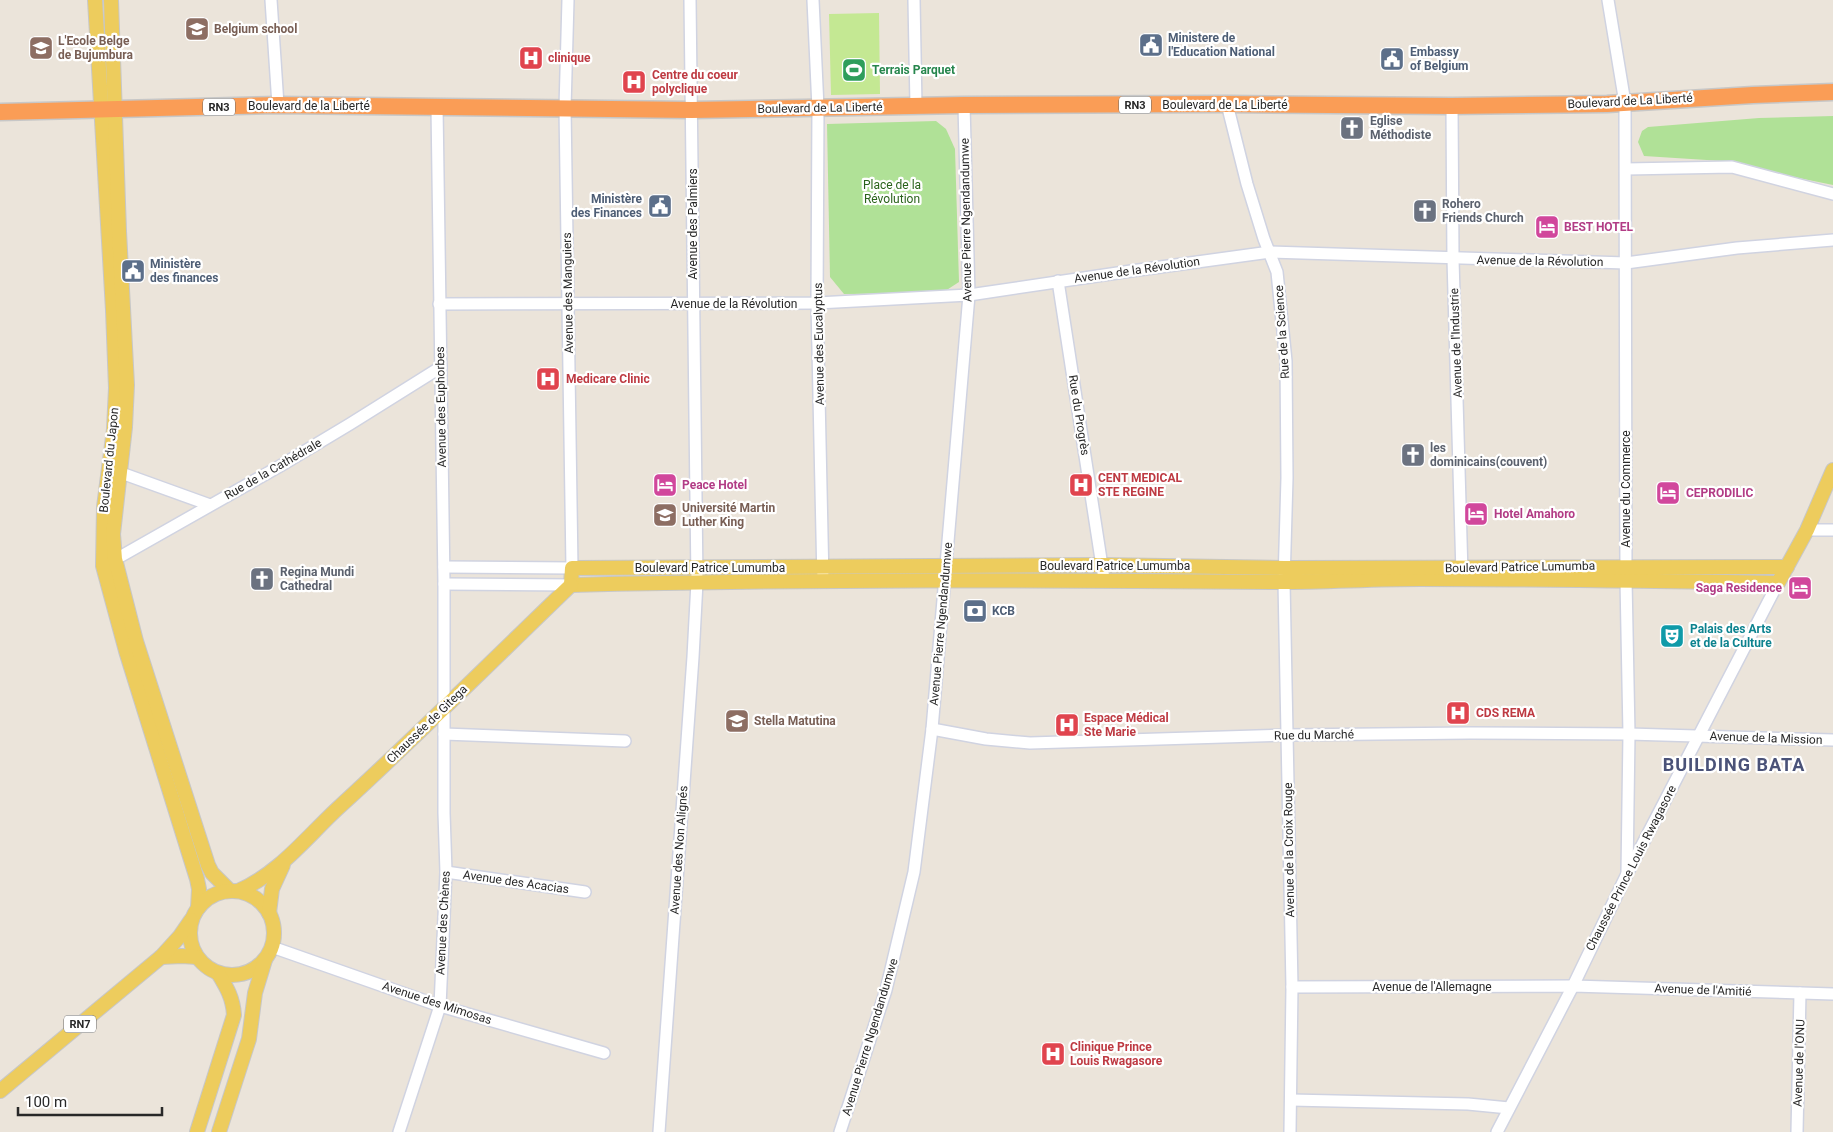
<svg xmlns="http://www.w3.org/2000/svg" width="1833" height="1132" font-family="Roboto,sans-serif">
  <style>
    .green { fill: #b0e197 }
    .pitch { fill: #c4e893 }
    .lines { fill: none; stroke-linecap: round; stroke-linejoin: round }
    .minor-casing { stroke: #d0d3e1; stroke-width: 14 }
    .major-casing { stroke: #c7c7c7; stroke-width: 16 }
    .highway-casing { stroke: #c7c7c7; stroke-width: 19 }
    .minor { stroke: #fff; stroke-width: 11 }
    .major { stroke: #edcc5d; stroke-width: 14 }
    .highway { stroke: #fa9d56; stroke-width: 16 }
    .labels { text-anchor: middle; stroke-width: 4.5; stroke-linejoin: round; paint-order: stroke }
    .shield { fill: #fff; stroke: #686868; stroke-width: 1 }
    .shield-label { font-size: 11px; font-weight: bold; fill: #282828 }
    .education-label { font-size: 12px; font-weight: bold; fill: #785e54; stroke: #fff; text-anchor: start }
    .service-label { font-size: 12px; font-weight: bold; fill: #4e5e75; stroke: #fff; text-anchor: start }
    .health-label { font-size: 12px; font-weight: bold; fill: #be3a42; stroke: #fff; text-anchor: start }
    .leisure-label { font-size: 12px; font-weight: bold; fill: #27864d; stroke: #fff; text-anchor: start }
    .street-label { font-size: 12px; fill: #282828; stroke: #fff }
    .worship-label { font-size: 12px; font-weight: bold; fill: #5b616d; stroke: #fff; text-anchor: start }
    .park-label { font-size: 12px; fill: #2a631b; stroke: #fff }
    .hotel-label { font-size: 12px; font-weight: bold; fill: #b23c85; stroke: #fff; text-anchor: start }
    .culture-label { font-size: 12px; font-weight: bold; fill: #0d838f; stroke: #fff; text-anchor: start }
    .district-label { font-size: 18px; font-weight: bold; letter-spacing: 1px; fill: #4a5278; stroke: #fff }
  </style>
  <rect width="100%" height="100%" fill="#ebe4da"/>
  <g class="green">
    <path d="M1833 116V185L1759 170 1738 162 1644 156 1638 142 1642 131 1648 127 1759 118Z"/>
    <path d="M936 121 946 129 955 149 959 282 942 293 844 294 830 277 827 124Z"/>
  </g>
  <path class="pitch" d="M879 13 880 94 831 95 829 14Z"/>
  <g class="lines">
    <defs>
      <g id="minor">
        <path d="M271 0 278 105"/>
        <path d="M813 0 818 108 817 303 823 581"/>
        <path d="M914 0 916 106"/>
        <path d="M1608 0 1625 103 1626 580 1629 734 1627 874"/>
        <path d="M1227 104 1247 184 1264 239 1277 272 1286 361 1287 478 1284 582 1292 987 1290 1132"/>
        <path d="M1452 106 1453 259 1462 574"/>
        <path d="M1626 169 1732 167 1833 194"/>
        <path d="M1058 281 1104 579"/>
        <path d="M439 304 817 303 969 295 1131 271 1270 252 1626 263 1737 248 1833 240"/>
        <path d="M113 470 210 505"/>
        <path d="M1807 530H1833"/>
        <path d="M109 563 280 466 350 424 441 367"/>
        <path d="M444 567 572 568 565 108 568 0"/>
        <path d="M444 584 571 585"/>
        <path d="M932 729 986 739 1030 743 1286 735 1470 733 1629 734 1833 740"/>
        <path d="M444 734 625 741"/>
        <path d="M446 872 585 892"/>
        <path d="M272 947 440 1006 604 1053"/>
        <path d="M1292 987 1573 986 1833 994"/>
        <path d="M1291 1100 1468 1104 1509 1108"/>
        <path d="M399 1132 440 1006 446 872 444 813V584L437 107"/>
        <path d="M659 1132 693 657 697 582 690 0"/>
        <path d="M840 1132 886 990 914 872 932 729 969 295 964 105"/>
        <path d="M1497 1132 1573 986 1627 874 1778 583"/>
        <path d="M1797 1132 1800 993"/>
      </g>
      <g id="major">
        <path d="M95 0 113 310 116 388 114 429 104 507 103 566 126 651 197 879 199 889 198 908"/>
        <path d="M111 0 119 231 127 385 125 427 113 534 115 559 136 641 208 865 212 873 229 890"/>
        <path d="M571 585C807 579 1044 580 1280 582 1327 582 1373 579 1420 579 1539 579 1659 581 1778 583L1807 530 1833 470"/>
        <path d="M571 585 572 568 1102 565 1285 568 1787 567"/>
        <circle cx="232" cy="933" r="42"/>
        <path d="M238 891C278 874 305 839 337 809 417 736 493 660 571 585"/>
        <path d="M269 913 272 889 283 865"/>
        <path d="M161 957 182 956 197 957"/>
        <path d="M0 1091 161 957 180 936 191 920"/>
        <path d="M197 1132 234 1015C233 998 227 988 218 973"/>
        <path d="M219 1132 249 1039 255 993 265 960"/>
      </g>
      <path id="highway" d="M0 112 278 105 692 110 964 105 1227 104 1452 106 1607 104 1753 95 1833 92"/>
    </defs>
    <use href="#minor" class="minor-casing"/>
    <use href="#major" class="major-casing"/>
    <use href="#highway" class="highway-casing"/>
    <use href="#minor" class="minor"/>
    <use href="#major" class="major"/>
    <use href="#highway" class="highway"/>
  </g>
  <defs>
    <symbol id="school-square" viewBox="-11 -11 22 22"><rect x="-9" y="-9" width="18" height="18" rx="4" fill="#8d6e63" stroke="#fff"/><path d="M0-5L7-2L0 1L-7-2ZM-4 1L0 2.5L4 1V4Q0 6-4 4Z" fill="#fff"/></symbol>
    <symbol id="civic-square" viewBox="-11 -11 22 22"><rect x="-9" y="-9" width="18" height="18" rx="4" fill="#5c6f8a" stroke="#fff"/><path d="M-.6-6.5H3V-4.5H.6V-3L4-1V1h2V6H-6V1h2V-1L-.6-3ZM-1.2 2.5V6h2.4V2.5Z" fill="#fff"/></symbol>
    <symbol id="hospital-square" viewBox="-11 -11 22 22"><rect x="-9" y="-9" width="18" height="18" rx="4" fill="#e0444e" stroke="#fff"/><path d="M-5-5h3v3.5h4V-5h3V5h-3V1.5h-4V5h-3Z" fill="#fff"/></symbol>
    <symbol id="stadium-square" viewBox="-11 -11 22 22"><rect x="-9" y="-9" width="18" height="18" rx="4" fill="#2e9e5b" stroke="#fff"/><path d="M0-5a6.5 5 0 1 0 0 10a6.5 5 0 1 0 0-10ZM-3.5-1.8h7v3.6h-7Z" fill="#fff"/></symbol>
    <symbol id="church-square" viewBox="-11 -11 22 22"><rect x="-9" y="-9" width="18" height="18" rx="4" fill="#6b7280" stroke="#fff"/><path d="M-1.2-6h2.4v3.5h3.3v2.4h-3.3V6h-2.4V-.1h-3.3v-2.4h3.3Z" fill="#fff"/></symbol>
    <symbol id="hotel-square" viewBox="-11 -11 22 22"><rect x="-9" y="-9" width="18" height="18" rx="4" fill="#d1479c" stroke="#fff"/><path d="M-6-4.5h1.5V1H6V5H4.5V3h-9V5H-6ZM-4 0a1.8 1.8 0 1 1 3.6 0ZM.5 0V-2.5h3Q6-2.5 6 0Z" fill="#fff"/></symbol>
    <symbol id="bank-square" viewBox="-11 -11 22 22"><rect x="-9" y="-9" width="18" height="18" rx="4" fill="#5c6f8a" stroke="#fff"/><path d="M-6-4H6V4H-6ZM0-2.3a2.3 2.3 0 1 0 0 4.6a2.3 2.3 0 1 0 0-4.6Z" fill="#fff"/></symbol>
    <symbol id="theatre-square" viewBox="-11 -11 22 22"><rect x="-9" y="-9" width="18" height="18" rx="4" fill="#0f9aa8" stroke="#fff"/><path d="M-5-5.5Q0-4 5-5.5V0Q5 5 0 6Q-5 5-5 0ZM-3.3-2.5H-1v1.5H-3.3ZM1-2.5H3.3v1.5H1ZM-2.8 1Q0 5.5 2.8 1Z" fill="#fff"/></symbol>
  </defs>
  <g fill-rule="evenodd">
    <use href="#school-square" x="183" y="15" width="28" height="28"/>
    <use href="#civic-square" x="1137" y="31" width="28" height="28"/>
    <use href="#school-square" x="27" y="34" width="28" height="28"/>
    <use href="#hospital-square" x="517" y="44" width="28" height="28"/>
    <use href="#civic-square" x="1378" y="45" width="28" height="28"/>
    <use href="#stadium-square" x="840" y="56" width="28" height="28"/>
    <use href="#hospital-square" x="620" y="68" width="28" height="28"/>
    <use href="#church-square" x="1338" y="114" width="28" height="28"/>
    <use href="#civic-square" x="646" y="192" width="28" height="28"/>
    <use href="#church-square" x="1411" y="197" width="28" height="28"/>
    <use href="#hotel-square" x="1533" y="213" width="28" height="28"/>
    <use href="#civic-square" x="119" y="257" width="28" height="28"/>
    <use href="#hospital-square" x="534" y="365" width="28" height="28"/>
    <use href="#church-square" x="1399" y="441" width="28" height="28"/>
    <use href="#hotel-square" x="651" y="471" width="28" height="28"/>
    <use href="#hospital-square" x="1067" y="471" width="28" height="28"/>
    <use href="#hotel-square" x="1654" y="479" width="28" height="28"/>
    <use href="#hotel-square" x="1462" y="500" width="28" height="28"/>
    <use href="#school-square" x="651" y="501" width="28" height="28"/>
    <use href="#church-square" x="248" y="565" width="28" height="28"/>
    <use href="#hotel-square" x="1786" y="574" width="28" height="28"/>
    <use href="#bank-square" x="961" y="597" width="28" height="28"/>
    <use href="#theatre-square" x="1658" y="622" width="28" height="28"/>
    <use href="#hospital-square" x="1444" y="699" width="28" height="28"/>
    <use href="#school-square" x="723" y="707" width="28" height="28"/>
    <use href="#hospital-square" x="1053" y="711" width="28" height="28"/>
    <use href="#hospital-square" x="1039" y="1040" width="28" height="28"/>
  </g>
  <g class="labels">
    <g class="shield">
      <rect x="1119" y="96.5" width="32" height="17" rx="4"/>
      <rect x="203" y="98.5" width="32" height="17" rx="4"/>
      <rect x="64" y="1015.5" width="32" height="17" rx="4"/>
    </g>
    <g class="shield-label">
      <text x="1135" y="109">RN3</text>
      <text x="219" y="111">RN3</text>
      <text x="80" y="1028">RN7</text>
    </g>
    <g class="education-label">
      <text x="214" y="33">Belgium school</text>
      <text x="58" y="45">L'Ecole Belge<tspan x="58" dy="14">de Bujumbura</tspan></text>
      <text x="682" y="512">Université Martin<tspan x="682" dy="14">Luther King</tspan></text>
      <text x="754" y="725">Stella Matutina</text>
    </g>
    <g class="service-label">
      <text x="1168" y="42">Ministere de<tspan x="1168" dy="14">l'Education National</tspan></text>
      <text x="1410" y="56">Embassy<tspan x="1410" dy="14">of Belgium</tspan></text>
      <text x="642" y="203" text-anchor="end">Ministère<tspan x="642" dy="14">des Finances</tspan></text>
      <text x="150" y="268">Ministère<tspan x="150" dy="14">des finances</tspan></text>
      <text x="992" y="615">KCB</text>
    </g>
    <g class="health-label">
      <text x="548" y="62">clinique</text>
      <text x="652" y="79">Centre du coeur<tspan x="652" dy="14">polyclique</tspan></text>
      <text x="566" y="383">Medicare Clinic</text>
      <text x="1098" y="482">CENT MEDICAL<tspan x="1098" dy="14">STE REGINE</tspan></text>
      <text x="1476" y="717">CDS REMA</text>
      <text x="1084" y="722">Espace Médical<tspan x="1084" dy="14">Ste Marie</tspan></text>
      <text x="1070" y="1051">Clinique Prince<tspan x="1070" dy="14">Louis Rwagasore</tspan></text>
    </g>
    <g class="leisure-label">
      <text x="872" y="74">Terrais Parquet</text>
    </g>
    <g class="street-label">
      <text transform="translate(1630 101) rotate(-3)" y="4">Boulevard de La Liberté</text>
      <text x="1225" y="109">Boulevard de La Liberté</text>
      <text x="309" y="110">Boulevard de la Liberté</text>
      <text transform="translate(820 108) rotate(-1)" y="4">Boulevard de La Liberté</text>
      <text transform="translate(966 220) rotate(-91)" y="4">Avenue Pierre Ngendandumwe</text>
      <text transform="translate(693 224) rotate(-90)" y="4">Avenue des Palmiers</text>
      <text transform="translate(1540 261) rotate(1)" y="4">Avenue de la Révolution</text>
      <text transform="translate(1137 270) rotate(-8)" y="4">Avenue de la Révolution</text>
      <text transform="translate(568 293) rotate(-91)" y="4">Avenue des Manguiers</text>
      <text x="734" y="308">Avenue de la Révolution</text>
      <text transform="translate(1282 332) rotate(-94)" y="4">Rue de la Science</text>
      <text transform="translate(1456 343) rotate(-92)" y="4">Avenue de l'Industrie</text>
      <text transform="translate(819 344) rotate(-91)" y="4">Avenue des Eucalyptus</text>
      <text transform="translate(441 407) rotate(-91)" y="4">Avenue des Euphorbes</text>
      <text transform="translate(1079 415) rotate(81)" y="4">Rue du Progrès</text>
      <text transform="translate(109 460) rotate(-84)" y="4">Boulevard du Japon</text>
      <text transform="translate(273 469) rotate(-30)" y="4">Rue de la Cathédrale</text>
      <text transform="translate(1626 489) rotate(-90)" y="4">Avenue du Commerce</text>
      <text x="1115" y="570">Boulevard Patrice Lumumba</text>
      <text transform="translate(1520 567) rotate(-1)" y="4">Boulevard Patrice Lumumba</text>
      <text x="710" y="572">Boulevard Patrice Lumumba</text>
      <text transform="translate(941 624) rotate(-85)" y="4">Avenue Pierre Ngendandumwe</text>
      <text transform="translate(427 724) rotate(-44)" y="4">Chaussée de Gitega</text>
      <text transform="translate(1314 735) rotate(-1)" y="4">Rue du Marché</text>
      <text transform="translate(1766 738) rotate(2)" y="4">Avenue de la Mission</text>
      <text transform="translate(679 850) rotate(-86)" y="4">Avenue des Non Alignés</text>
      <text transform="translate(1289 850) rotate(-91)" y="4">Avenue de la Croix Rouge</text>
      <text transform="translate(1631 868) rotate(-63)" y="4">Chaussée Prince Louis Rwagasore</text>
      <text transform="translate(516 882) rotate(8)" y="4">Avenue des Acacias</text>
      <text transform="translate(443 923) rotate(-87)" y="4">Avenue des Chènes</text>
      <text x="1432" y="991">Avenue de l'Allemagne</text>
      <text transform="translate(1703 990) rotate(2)" y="4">Avenue de l'Amitié</text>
      <text transform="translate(437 1003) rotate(18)" y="4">Avenue des Mimosas</text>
      <text transform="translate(870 1037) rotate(-73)" y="4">Avenue Pierre Ngendandumwe</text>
      <text transform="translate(1799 1063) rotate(-88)" y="4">Avenue de l'ONU</text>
    </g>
    <g class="worship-label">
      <text x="1370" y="125">Eglise<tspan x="1370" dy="14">Méthodiste</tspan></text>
      <text x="1442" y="208">Rohero<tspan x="1442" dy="14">Friends Church</tspan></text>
      <text x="1430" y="452">les<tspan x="1430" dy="14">dominicains(couvent)</tspan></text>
      <text x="280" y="576">Regina Mundi<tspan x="280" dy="14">Cathedral</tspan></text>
    </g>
    <g class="park-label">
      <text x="892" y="189">Place de la<tspan x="892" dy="14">Révolution</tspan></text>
    </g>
    <g class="hotel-label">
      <text x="1564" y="231">BEST HOTEL</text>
      <text x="682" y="489">Peace Hotel</text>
      <text x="1686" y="497">CEPRODILIC</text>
      <text x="1494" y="518">Hotel Amahoro</text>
      <text x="1782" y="592" text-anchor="end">Saga Residence</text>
    </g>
    <g class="culture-label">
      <text x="1690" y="633">Palais des Arts<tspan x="1690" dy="14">et de la Culture</tspan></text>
    </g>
    <g class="district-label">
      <text x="1734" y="771">BUILDING BATA</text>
    </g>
  </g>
  <path d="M18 1107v8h144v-8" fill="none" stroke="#282828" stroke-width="2.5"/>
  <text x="25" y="1107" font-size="15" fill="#282828" stroke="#ffffff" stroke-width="4" paint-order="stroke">100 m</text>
</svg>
